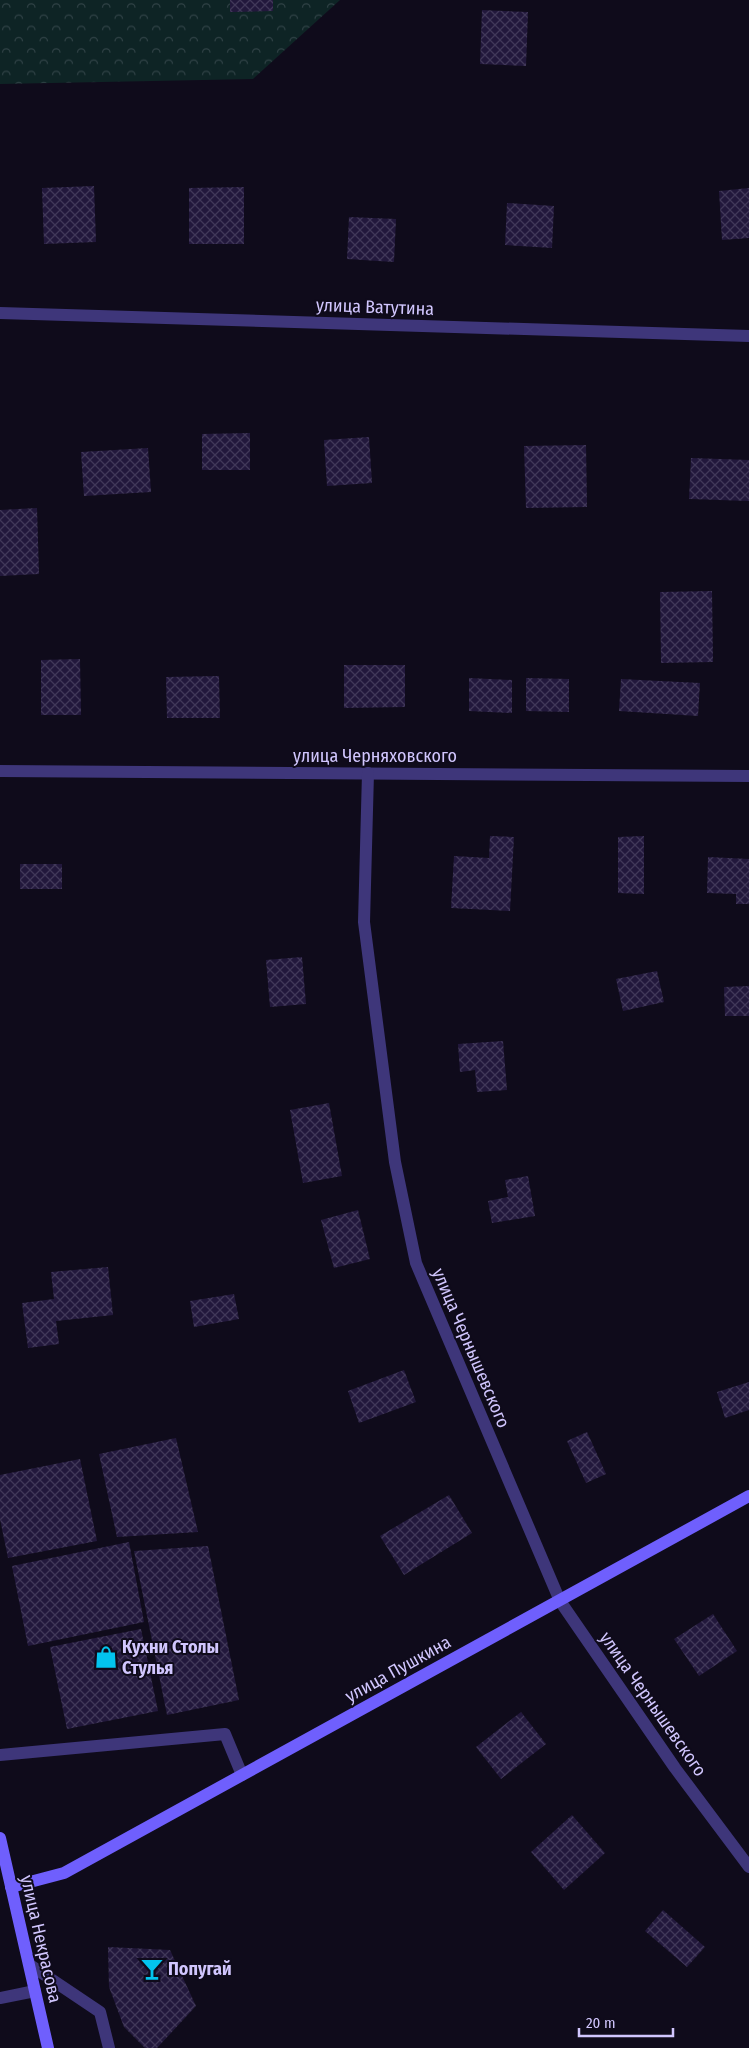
<svg xmlns="http://www.w3.org/2000/svg" width="749" height="2048" font-family="'Fira Sans Condensed',sans-serif">
  <style>
    .forest { fill: url(#forest-crowns) }
    .building { fill: url(#building-cross-hatch) }
    .lines { fill: none; stroke-linecap: round; stroke-linejoin: round }
    .lane { stroke: #3e367a; stroke-width: 12 }
    .street { stroke: #3e367a; stroke-width: 12 }
    .secondary { stroke: #6f5ffd; stroke-width: 12 }
    .labels { text-anchor: middle; stroke-width: 4; stroke-linejoin: round; paint-order: stroke }
    .street-label { font-size: 18px; fill: #d1c6fe; stroke: #0f0b1b }
    .poi-label { font-size: 18px; font-weight: bold; fill: #d1c6fe; stroke: #0f0b1b; text-anchor: start }
  </style>
  <defs>
    <pattern id="forest-crowns" width="20" height="18" patternUnits="userSpaceOnUse" patternTransform="scale(1.25)"><rect width="20" height="18" fill="#0e2425"/><path d="M2 6a3 3 0 1 1 6 0M12 15a3 3 0 1 1 6 0" fill="none" stroke="#304246"/></pattern>
    <pattern id="building-cross-hatch" width="8" height="8" patternUnits="userSpaceOnUse" patternTransform="scale(1.25)"><rect width="8" height="8" fill="#22183c"/><path d="M0 0l8 8M0 8l8-8" fill="none" stroke="#413859"/></pattern>
  </defs>
  <rect width="100%" height="100%" fill="#0f0b1b"/>
  <path class="forest" d="M0 0H340L253 79 0 84Z"/>
  <g class="building">
    <path d="M230 0H273V11L230 12Z"/>
    <path d="M482 10 528 12 526 66 480 64Z"/>
    <path d="M94 186 96 242 44 244 42 188Z"/>
    <path d="M244 187V244H189V188Z"/>
    <path d="M749 188V238L722 240 719 191Z"/>
    <path d="M507 203 554 206 552 248 505 245Z"/>
    <path d="M349 217 396 219 394 262 347 259Z"/>
    <path d="M250 433V470H202V434Z"/>
    <path d="M369 437 372 483 327 486 324 440Z"/>
    <path d="M586 445 587 507 526 508 524 446Z"/>
    <path d="M148 448 151 492 84 496 81 452Z"/>
    <path d="M691 458 749 460V501L689 499Z"/>
    <path d="M37 508 39 574 0 576V510Z"/>
    <path d="M712 591 713 662 661 663 660 592Z"/>
    <path d="M80 659 81 715H41V660Z"/>
    <path d="M344 665H405V707L344 708Z"/>
    <path d="M219 676 220 718H167L166 677Z"/>
    <path d="M469 678 512 680V713L469 711Z"/>
    <path d="M526 678 569 679V712L526 711Z"/>
    <path d="M621 679 700 683 698 716 619 711Z"/>
    <path d="M490 836 514 837 510 911 451 908 454 856 489 858Z"/>
    <path d="M644 836V894L618 893V837Z"/>
    <path d="M708 857 749 859V904H736V894L707 893Z"/>
    <rect x="20" y="864" width="42" height="25"/>
    <path d="M302 957 306 1004 270 1007 266 960Z"/>
    <path d="M657 971 664 1002 623 1011 616 979Z"/>
    <path d="M749 986V1016H725L724 987Z"/>
    <path d="M503 1041 507 1090 477 1092 475 1070 460 1072 458 1044Z"/>
    <path d="M329 1103 342 1176 303 1183 290 1110Z"/>
    <path d="M528 1176 535 1216 492 1223 488 1201 508 1197 505 1180Z"/>
    <path d="M358 1210 370 1259 334 1268 321 1220Z"/>
    <path d="M108 1267 113 1315 56 1321 59 1344 28 1348 22 1303 54 1299 51 1272Z"/>
    <path d="M234 1294 239 1319 194 1327 190 1301Z"/>
    <path d="M404 1370 416 1402 359 1423 348 1391Z"/>
    <path d="M749 1382V1410L725 1418 717 1392Z"/>
    <path d="M587 1432 606 1474 586 1483 567 1441Z"/>
    <path d="M176 1438 198 1532 117 1537 99 1454Z"/>
    <path d="M80 1459 97 1541 8 1558 0 1519V1475Z"/>
    <path d="M449 1495 472 1533 404 1575 380 1536Z"/>
    <path d="M129 1542 144 1622 28 1646 12 1566Z"/>
    <path d="M208 1546 239 1700 167 1715 134 1551Z"/>
    <path d="M713 1614 737 1651 699 1676 674 1639Z"/>
    <path d="M141 1629 158 1711 67 1729 50 1647Z"/>
    <path d="M521 1712 546 1744 501 1779 476 1747Z"/>
    <path d="M572 1815 605 1853 564 1890 531 1852Z"/>
    <path d="M663 1910 705 1947 687 1967 645 1931Z"/>
    <path d="M108 1947 170 1950 196 2006 157 2048H145L124 2027 109 1987Z"/>
  </g>
  <g class="lines">
    <g class="lane">
      <path d="M0 1755 225 1734 242 1775"/>
      <path d="M30 1965 100 2012 109 2048"/>
      <path d="M0 1998 35 1991"/>
    </g>
    <g class="street">
      <path d="M0 313 749 336"/>
      <path d="M0 771 749 776"/>
      <path d="M368 773 364 922 395 1162 416 1263 560 1601 675 1768 749 1867"/>
    </g>
    <g class="secondary">
      <path d="M0 1838 48 2048"/>
      <path d="M11 1887 64 1873 749 1496"/>
    </g>
  </g>
  <defs>
    <symbol id="shop-bare" viewBox="-9 -9 18 18"><path d="M-5-2.5h2.3a2.7 3.5 0 0 1 5.4 0H5L5.5 6h-11ZM-1.5-2.5h3a1.5 2.3 0 0 0-3 0Z" fill="#03c4ee" stroke="#0f0b1b" stroke-width="2.5" paint-order="stroke"/></symbol>
    <symbol id="bar-bare" viewBox="-9 -9 18 18"><path d="M-6-5H6L.8 .8V4.5H3.5V6h-7V4.5H-.8V.8Z" fill="#03c4ee" stroke="#0f0b1b" stroke-width="2.5" paint-order="stroke"/></symbol>
  </defs>
  <g fill-rule="evenodd">
    <use href="#shop-bare" x="90" y="1641" width="32" height="32"/>
    <use href="#bar-bare" x="136" y="1953" width="32" height="32"/>
  </g>
  <g class="labels">
    <g class="street-label">
      <text transform="translate(375 307) rotate(2)" y="6">улица Ватутина</text>
      <text x="375" y="762">улица Черняховского</text>
      <text transform="translate(471 1348) rotate(67)" y="6">улица Чернышевского</text>
      <text transform="translate(398 1669) rotate(-29)" y="6">улица Пушкина</text>
      <text transform="translate(653 1704) rotate(55)" y="6">улица Чернышевского</text>
      <text transform="translate(41 1939) rotate(77)" y="6">улица Некрасова</text>
    </g>
    <g class="poi-label">
      <text x="122" y="1653">Кухни Столы<tspan x="122" dy="21">Стулья</tspan></text>
      <text x="168" y="1975">Попугай</text>
    </g>
  </g>
  <path d="M579 2028v8h94v-8" fill="none" stroke="#d1c6fe" stroke-width="2.5"/>
  <text x="586" y="2028" font-size="15" fill="#d1c6fe" stroke="#0f0b1b" stroke-width="4" paint-order="stroke">20 m</text>
</svg>
